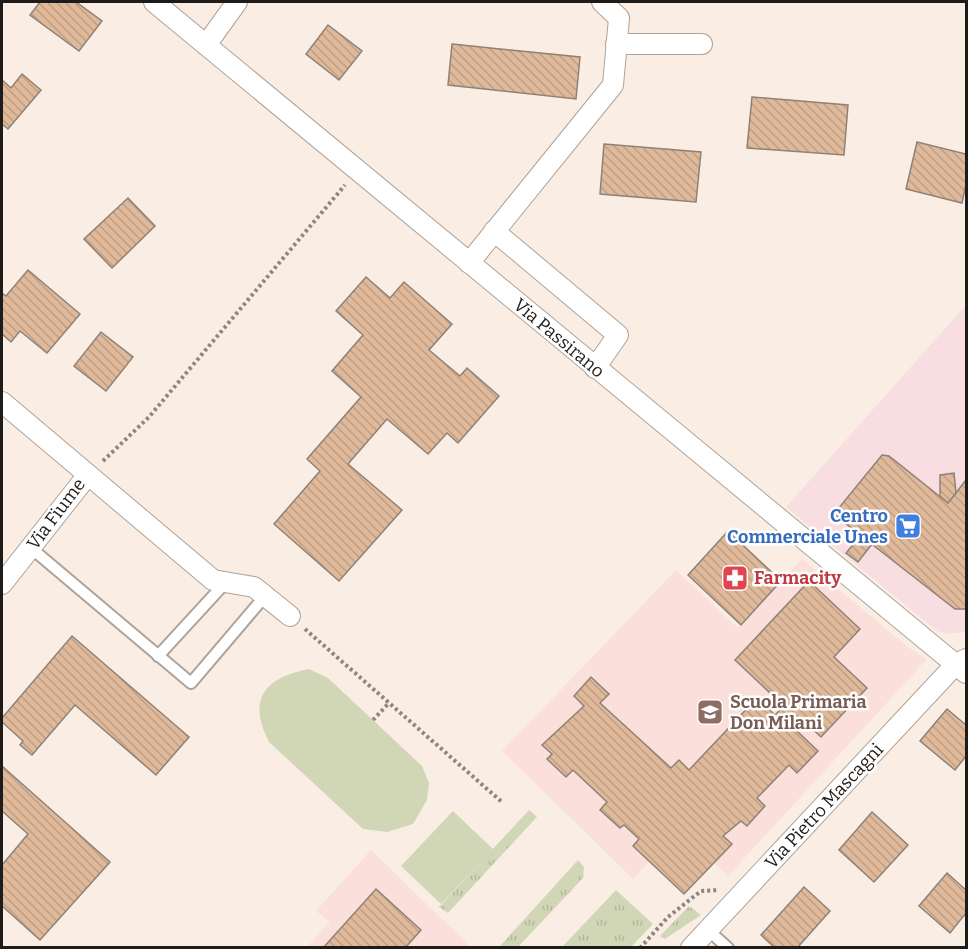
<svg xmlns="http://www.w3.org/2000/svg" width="968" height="949" font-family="Bitter,serif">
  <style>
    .commercial { fill: #f9dee1 }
    .education { fill: #fadfdb }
    .grass { fill: url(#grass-tufts) }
    .pitch { fill: #d1d7b6 }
    .building { fill: url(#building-back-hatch); stroke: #8d8279; stroke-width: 1.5 }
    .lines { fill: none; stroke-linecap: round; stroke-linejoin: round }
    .service-casing { stroke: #aea299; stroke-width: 14 }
    .minor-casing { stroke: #aea299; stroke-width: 22 }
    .path { stroke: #8e857f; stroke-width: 4; stroke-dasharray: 3 3; stroke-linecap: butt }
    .service { stroke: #fff; stroke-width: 10 }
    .minor { stroke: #fff; stroke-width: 20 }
    .labels { text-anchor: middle; stroke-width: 5; stroke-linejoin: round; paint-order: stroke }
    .street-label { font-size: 18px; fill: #1f1b18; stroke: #fff }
    .shop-label { font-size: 18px; font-weight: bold; fill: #366cbe; stroke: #fff; text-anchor: end }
    .health-label { font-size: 18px; font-weight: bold; fill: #be3a42; stroke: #fff; text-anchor: start }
    .education-label { font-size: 18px; font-weight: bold; fill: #785e54; stroke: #fff; text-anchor: start }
  </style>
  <defs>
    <pattern id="grass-tufts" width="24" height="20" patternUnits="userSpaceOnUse" patternTransform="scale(1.5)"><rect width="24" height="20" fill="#d1d7b6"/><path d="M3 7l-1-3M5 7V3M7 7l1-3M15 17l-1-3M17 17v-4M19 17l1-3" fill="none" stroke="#b3b89c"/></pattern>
    <pattern id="building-back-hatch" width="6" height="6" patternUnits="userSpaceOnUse" patternTransform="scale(1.5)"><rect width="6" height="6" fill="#e0b99a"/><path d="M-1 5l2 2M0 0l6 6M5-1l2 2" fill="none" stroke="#c09e84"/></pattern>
  </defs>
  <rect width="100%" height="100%" fill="#faeee4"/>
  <path class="commercial" d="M966 305V632L948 634 937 631 786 507Z"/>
  <g class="education">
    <path d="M802 559 909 648 927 659 728 876 714 863 684 894 649 862 633 879 502 751 676 570 738 628Z"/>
    <path d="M371 850 471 947 306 948 330 922 316 911Z"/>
  </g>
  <g class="grass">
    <path d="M529 810 537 817 448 913 439 907Z"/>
    <path d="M578 860 584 867 583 878 518 947H499Z"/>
    <path d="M616 890 653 924 631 947H562Z"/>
    <path d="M689 906 701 915 665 939 660 936Z"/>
  </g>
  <g class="pitch">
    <path d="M309 669 328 678 422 766 429 783 427 800 413 824 387 832 363 829 269 742C247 699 264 678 309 669Z"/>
    <path d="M453 811 493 849 441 904 401 866Z"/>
  </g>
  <g class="building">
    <path d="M40 2H76L102 21 79 51 30 15Z"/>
    <path d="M328 25 362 51 339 80 306 54Z"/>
    <path d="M452 44 580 57 576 99 448 85Z"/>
    <path d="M22 74 41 90 8 129 2 124V80L11 88Z"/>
    <path d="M752 97 848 105 844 155 747 148Z"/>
    <path d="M917 142 966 154V184L962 203 906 189Z"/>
    <path d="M604 144 701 152 696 202 600 194Z"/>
    <path d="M128 198 155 226 112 268 84 239Z"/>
    <path d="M28 270 80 314 47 353 20 331 11 342 2 334V293L6 296Z"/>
    <path d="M366 277 390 298 404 282 452 324 429 350 460 376 467 368 499 396 458 443 447 433 428 454 387 419 348 464 402 510 339 581 274 524 320 471 307 459 361 397 332 371 363 335 336 311Z"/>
    <path d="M101 332 133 357 106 391 74 366Z"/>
    <path d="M882 455 889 456 948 503 966 480V609H955L837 517 838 509Z"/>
    <path d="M954 473 956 493 948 503 940 496V475Z"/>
    <path d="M728 531 781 581 741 625 688 575Z"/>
    <path d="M861 535 872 544 858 562 846 553Z"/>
    <path d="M809 581 860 629 834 657 867 688 821 737 805 722 797 731 818 751 797 773 789 765 757 798 765 806 747 826 741 821 723 836 732 844 684 894 633 846 639 839 624 825 620 828 600 810 607 802 573 770 566 777 547 759 552 754 542 745 584 706 574 696 591 677 609 694 600 703 671 768 679 760 689 770 757 698 775 715 784 706 735 660Z"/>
    <path d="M72 636 189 737 156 775 75 705 32 755 20 745 23 741 2 722V718Z"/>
    <path d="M947 709 966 725V756L955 770 920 741Z"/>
    <path d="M2 766 110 862 40 940 2 906V865L28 834 2 811Z"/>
    <path d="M872 812 908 845 874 882 839 850Z"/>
    <path d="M947 873 966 890V913L950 933 919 906Z"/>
    <path d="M804 887 830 911 797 948H775L761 935Z"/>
    <path d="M376 889 421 930 405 948H323Z"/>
  </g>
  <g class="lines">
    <defs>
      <g id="service">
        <path d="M31 548 191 683 265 596"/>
        <path d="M158 656 226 582"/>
        <path d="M708 930 728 948"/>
      </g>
      <g id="minor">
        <path d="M154 2 966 673"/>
        <path d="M616 44H702"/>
        <path d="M206 45 237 2"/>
        <path d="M494 231 618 335 595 368"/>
        <path d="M469 263 613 85 619 18 602 2"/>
        <path d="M2 402 213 580 254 587 290 616"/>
        <path d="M2 584 87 476"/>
        <path d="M691 948 956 664 966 659"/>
      </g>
    </defs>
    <use href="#service" class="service-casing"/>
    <use href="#minor" class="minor-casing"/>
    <g class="path">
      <path d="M103 461 149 417 345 185"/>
      <path d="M305 629 503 803"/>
      <path d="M373 720 389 703"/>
      <path d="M640 948 668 917 701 891 719 890"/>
    </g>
    <use href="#service" class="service"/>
    <use href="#minor" class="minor"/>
  </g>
  <defs>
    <symbol id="supermarket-square" viewBox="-11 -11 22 22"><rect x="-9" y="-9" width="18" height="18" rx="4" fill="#3f7fe0" stroke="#fff"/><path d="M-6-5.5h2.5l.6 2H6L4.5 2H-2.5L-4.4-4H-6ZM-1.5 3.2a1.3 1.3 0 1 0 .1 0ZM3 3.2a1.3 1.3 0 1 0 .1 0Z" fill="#fff"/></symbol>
    <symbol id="pharmacy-square" viewBox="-11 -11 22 22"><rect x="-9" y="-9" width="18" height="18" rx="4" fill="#e0444e" stroke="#fff"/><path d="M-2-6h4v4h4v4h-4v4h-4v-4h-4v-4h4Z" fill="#fff"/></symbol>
    <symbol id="school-square" viewBox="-11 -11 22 22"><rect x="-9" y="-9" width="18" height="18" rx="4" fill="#8d6e63" stroke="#fff"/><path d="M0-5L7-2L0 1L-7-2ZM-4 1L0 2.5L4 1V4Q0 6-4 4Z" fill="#fff"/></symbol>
  </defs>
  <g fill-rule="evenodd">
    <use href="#supermarket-square" x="893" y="511" width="30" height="30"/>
    <use href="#pharmacy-square" x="720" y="563" width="30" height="30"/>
    <use href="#school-square" x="695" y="697" width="30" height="30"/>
  </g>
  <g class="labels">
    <g class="street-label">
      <text transform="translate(559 338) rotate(40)" y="6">Via Passirano</text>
      <text transform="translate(56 514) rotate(-53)" y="6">Via Fiume</text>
      <text transform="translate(824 806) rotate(-47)" y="6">Via Pietro Mascagni</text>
    </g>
    <g class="shop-label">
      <text x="888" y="522">Centro<tspan x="888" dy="21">Commerciale Unes</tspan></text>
    </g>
    <g class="health-label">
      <text x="754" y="584">Farmacity</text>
    </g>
    <g class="education-label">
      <text x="730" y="708">Scuola Primaria<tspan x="730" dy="21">Don Milani</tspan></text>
    </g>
  </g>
  <rect width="968" height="949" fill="none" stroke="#1f1b18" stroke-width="6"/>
</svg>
